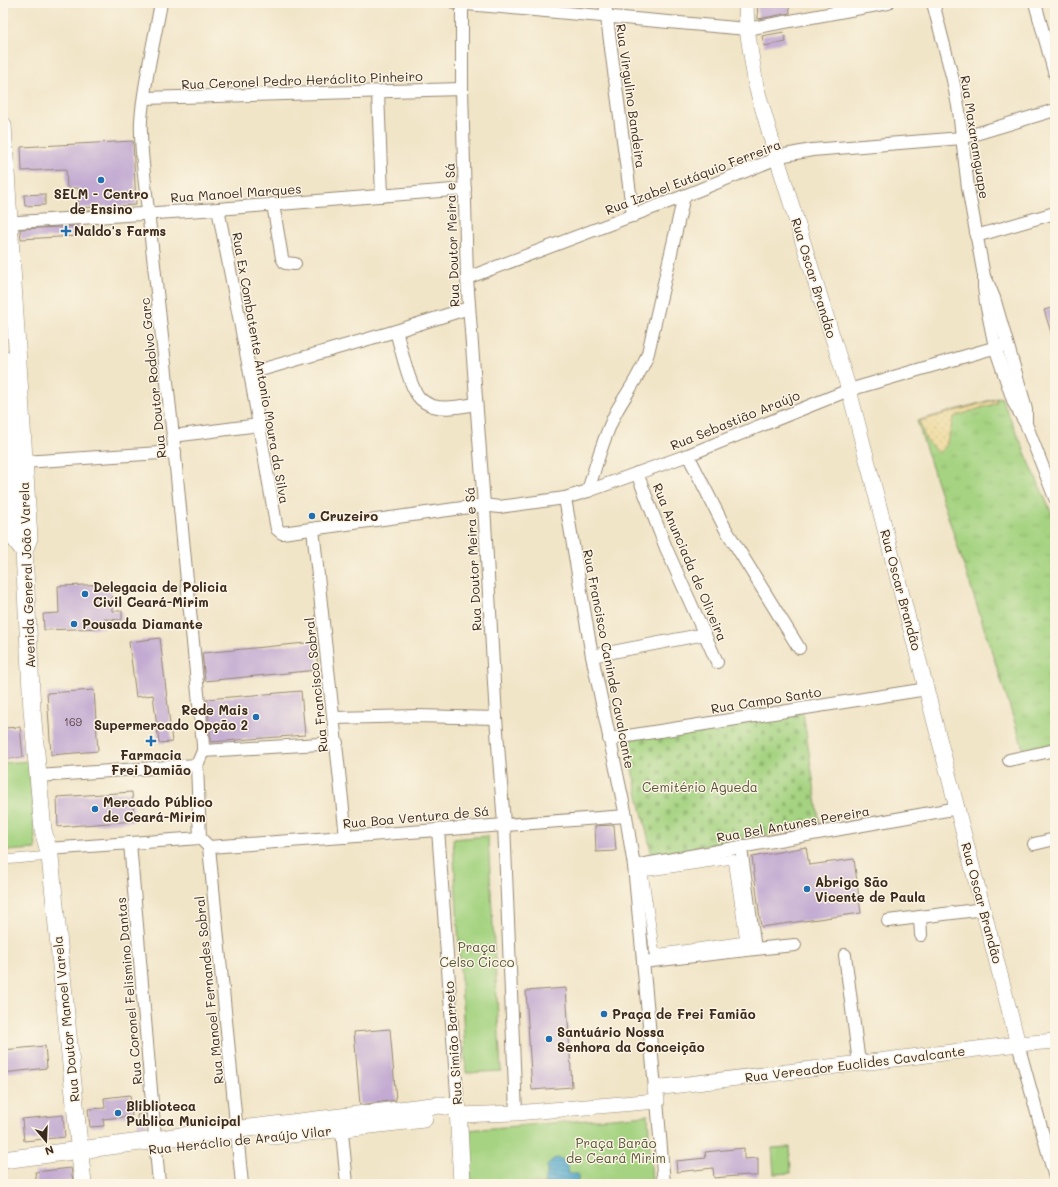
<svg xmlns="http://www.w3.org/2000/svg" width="1058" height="1187" font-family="Mali,sans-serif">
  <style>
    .grass { fill: url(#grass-tufts); stroke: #707e50 }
    .sand { fill: url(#sand-dots); stroke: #94825e }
    .cemetery { fill: url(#cemetery-stones); stroke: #707e50 }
    .park { fill: #a5d381; stroke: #707e50 }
    .water { fill: url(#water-rules); stroke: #476a76 }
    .building { fill: #c2aad2 }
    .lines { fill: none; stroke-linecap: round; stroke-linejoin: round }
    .pedestrian-casing { stroke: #968873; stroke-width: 10 }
    .minor-casing { stroke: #968873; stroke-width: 14 }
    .tertiary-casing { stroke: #968873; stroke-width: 16 }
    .secondary-casing { stroke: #968873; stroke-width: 18 }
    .pedestrian { stroke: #fff; stroke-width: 9 }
    .minor { stroke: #fff; stroke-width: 12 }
    .tertiary { stroke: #fff; stroke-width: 15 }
    .secondary { stroke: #fff; stroke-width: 17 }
    .poi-dot { fill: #1f6fb2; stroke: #fcf5e5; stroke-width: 1.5 }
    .labels { text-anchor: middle; stroke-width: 3; stroke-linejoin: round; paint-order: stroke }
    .number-label { font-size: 11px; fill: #5d4a4b }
    .street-label { font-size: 13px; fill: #3b2a1e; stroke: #fcf5e5 }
    .poi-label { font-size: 13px; font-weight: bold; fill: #3b2a1e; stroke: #fcf5e5; text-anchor: start }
    .park-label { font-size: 13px; fill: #565437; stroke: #fcf5e5 }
  </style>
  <defs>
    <pattern id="grass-tufts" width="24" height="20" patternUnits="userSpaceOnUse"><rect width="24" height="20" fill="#a5d381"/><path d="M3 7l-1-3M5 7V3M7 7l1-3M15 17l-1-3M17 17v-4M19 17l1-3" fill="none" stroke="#8fb56f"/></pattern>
    <pattern id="sand-dots" width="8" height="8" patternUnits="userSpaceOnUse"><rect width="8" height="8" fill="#eeda9e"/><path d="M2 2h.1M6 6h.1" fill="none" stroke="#cdbb88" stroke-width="1.8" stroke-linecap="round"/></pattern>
    <pattern id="cemetery-stones" width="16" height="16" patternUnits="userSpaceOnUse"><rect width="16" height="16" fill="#a5d381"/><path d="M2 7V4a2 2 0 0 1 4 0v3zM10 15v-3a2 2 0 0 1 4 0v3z" fill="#8fb56f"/></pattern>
    <pattern id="water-rules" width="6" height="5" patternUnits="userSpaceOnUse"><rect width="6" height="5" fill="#53aacf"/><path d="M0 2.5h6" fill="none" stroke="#468ba7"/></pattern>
  </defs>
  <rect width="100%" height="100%" fill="#fcf5e5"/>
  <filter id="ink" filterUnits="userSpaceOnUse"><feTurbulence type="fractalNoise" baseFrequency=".025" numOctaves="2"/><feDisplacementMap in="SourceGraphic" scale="8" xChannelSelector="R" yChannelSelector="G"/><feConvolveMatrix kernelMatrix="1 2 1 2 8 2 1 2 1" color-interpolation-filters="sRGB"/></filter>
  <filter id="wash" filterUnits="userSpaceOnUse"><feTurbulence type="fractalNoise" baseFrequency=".012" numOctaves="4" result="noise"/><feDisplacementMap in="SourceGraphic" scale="16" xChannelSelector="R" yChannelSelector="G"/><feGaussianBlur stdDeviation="0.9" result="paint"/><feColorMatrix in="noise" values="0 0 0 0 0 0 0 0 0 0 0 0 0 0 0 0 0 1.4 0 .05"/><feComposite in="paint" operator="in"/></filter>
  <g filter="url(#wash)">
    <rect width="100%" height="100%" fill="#f1e5c8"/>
    <path class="grass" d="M1001 397 1055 521V744L1024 751 917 421Z"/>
    <path class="sand" d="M997 399 996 403 954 417 946 446 938 453 926 440 919 421Z"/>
    <path class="cemetery" d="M803 712 820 825 652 855 625 740Z"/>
    <g class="park">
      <path d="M29 761 36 849 5 851 3 827V763Z"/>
      <path d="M488 836 501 1071 466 1073 453 839Z"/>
      <path d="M648 1115 652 1184H471L468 1130Z"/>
      <path d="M790 1147 791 1173 774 1174 772 1148Z"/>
    </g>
    <path class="water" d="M556 1158C567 1159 568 1165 569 1174H578V1181L576 1184H544L545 1178 547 1175V1166L552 1160Z"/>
    <g id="blocks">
      <g class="building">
        <path d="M757 3H789L790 13 758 19Z"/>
        <path d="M784 32 786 42 764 46 762 36Z"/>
        <path d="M133 141 136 205 79 208 78 188H67L66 169 22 171 21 147Z"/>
        <path d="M45 194V205L25 206 24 195Z"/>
        <path d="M78 226V236L21 239 20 229Z"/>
        <path d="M1055 307V339H1053L1044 310Z"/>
        <path d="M111 584 112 611H122V620L104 619V628L44 630 43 614 59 613 58 586Z"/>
        <path d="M160 638 172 742 159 743 153 695 136 697 129 642Z"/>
        <path d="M316 642 318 670 205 681 202 653Z"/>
        <path d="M94 690 98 751 51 755 47 693Z"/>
        <path d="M301 691 305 735 211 742 207 699Z"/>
        <path d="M20 727 23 757 3 759V728Z"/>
        <path d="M132 792 134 821 58 827 57 797Z"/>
        <path d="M614 825 616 851 596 852 595 826Z"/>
        <path d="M806 847 809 865 854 859 861 913 761 927 752 857Z"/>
        <path d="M566 988 572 1087 532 1090 526 991Z"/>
        <path d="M390 1029 396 1100 360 1105 354 1032Z"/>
        <path d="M45 1046 47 1068 3 1073V1050Z"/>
        <path d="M130 1095 132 1116 103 1119 104 1126 90 1127 88 1109 105 1108 104 1098Z"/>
        <path d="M146 1114 147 1126 138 1127 137 1115Z"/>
        <path d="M63 1115 65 1137 24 1141 22 1119Z"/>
        <path d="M744 1148V1159L758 1158V1176H749L748 1175 714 1178 713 1168 677 1172 676 1161 706 1158 705 1152Z"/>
        <path d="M71 1168 73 1181 37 1184 35 1172Z"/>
      </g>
    </g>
  </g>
  <g filter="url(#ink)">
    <use href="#blocks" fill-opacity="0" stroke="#968873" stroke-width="1"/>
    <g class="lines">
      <defs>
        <g id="pedestrian">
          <path d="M733 859 745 941 655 954 643 872Z"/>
          <path d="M3 860 50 856"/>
        </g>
        <g id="minor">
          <path d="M161 3C154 42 144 81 141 120 140 142 143 163 145 184L173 436 203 745V751L197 765 200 838 209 847"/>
          <path d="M455 3 747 29 888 3"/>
          <path d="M462 3V89L467 278 484 505 496 718 504 824 516 1113"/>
          <path d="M605 3 633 216"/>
          <path d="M933 3 953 80 959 111 968 188 984 276V287L986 303 995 347 1014 403 1026 424 1055 498"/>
          <path d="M1035 3 1055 75"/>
          <path d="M378 92 382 196"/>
          <path d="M144 98 462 89"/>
          <path d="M273 204 282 258 285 263 295 264"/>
          <path d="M218 209 250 373 276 524 277 529 282 533 484 505 499 507 565 498 588 491 688 455 849 390 1007 344"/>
          <path d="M3 223 218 209 465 189"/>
          <path d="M976 236 1055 213"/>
          <path d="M467 278 684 196 785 155 812 150 962 138 1055 110"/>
          <path d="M987 281 994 298 1023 398 1026 410V421"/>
          <path d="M396 331C401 348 408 382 418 396 421 400 427 404 433 406 446 410 463 406 476 404"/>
          <path d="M250 373 396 331 469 308"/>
          <path d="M173 436 259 425"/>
          <path d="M688 455 725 528 799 648"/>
          <path d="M24 462 175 452"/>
          <path d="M637 473 666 548 717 662"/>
          <path d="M588 491C596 464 604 437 616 412 627 392 641 375 648 353L684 196"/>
          <path d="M565 498 592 656 626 816 634 866 655 1088"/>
          <path d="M313 529 346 837"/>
          <path d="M592 656 705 634"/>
          <path d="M334 718 417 716 496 718"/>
          <path d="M609 739 927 689"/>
          <path d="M203 751 337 743"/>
          <path d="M1009 760 1055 750"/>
          <path d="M38 776 197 765"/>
          <path d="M438 829 458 1108"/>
          <path d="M130 843 159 1184"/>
          <path d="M1034 844 1055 839"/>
          <path d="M209 847 626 816"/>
          <path d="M209 847 242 1184"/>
          <path d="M48 849 200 838"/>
          <path d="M634 866 958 808"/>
          <path d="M920 917 921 935"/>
          <path d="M888 921 984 909"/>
          <path d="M755 949 795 945"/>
          <path d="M845 955 859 1063"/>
          <path d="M643 962 755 949 741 848"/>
          <path d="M1018 1044 1055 1178"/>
          <path d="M657 1101 664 1184"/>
          <path d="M341 1122 347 1184"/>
        </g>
        <g id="tertiary">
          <path d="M746 3 747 29 756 86 777 158 849 390 1018 1044"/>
          <path d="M458 1115 516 1113 657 1101 655 1088 1018 1044 1055 1041"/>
        </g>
        <g id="secondary">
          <path d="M3 125 29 538 24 551 32 710 43 830 50 856 83 1184"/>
          <path d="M3 358 15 539 24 551"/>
          <path d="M273 1136 424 1119"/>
          <path d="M3 1160 156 1140 174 1137 440 1105 458 1108 462 1184"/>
        </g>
      </defs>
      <use href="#pedestrian" class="pedestrian-casing"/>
      <use href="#minor" class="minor-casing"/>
      <use href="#tertiary" class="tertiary-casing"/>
      <use href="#secondary" class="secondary-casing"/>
      <use href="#pedestrian" class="pedestrian"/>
      <use href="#minor" class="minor"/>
      <use href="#tertiary" class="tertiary"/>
      <use href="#secondary" class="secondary"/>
    </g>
  </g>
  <g class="poi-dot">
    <circle cx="101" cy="180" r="4"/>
    <path d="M64 225h4v4h4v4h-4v4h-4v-4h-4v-4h4z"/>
    <circle cx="312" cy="516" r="4"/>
    <circle cx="85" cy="594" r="4"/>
    <circle cx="74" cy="624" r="4"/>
    <circle cx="256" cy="717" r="4"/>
    <path d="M149 735h4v4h4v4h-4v4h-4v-4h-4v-4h4z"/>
    <circle cx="95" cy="809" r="4"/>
    <circle cx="807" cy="889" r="4"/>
    <circle cx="604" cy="1014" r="4"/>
    <circle cx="549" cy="1039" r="4"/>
    <circle cx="118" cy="1113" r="4"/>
  </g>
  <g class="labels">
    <g class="number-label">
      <text x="73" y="726">169</text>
    </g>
    <g class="street-label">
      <text transform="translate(302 80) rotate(-2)" y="5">Rua Ceronel Pedro Heráclito Pinheiro</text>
      <text transform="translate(631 96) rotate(82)" y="5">Rua Virgulino Bandeira</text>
      <text transform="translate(975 137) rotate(81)" y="5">Rua Maxaramguape</text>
      <text transform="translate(693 177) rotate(-21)" y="5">Rua Izabel Eutáquio Ferreira</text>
      <text transform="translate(236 193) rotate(-4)" y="5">Rua Manoel Marques</text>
      <text transform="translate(452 235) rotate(-92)" y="5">Rua Doutor Meira e Sá</text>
      <text transform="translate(814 278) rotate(73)" y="5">Rua Oscar Brandão</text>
      <text transform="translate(261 368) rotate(80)" y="5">Rua Ex Combatente Antonio Moura da Silva</text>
      <text transform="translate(153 378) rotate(-96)" y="5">Rua Doutor Rodolvo Garc</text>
      <text transform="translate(735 420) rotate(-22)" y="5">Rua Sebastião Araújo</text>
      <text transform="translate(473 559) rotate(-93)" y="5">Rua Doutor Meira e Sá</text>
      <text transform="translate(690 562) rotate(67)" y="5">Rua Anunciada de Oliveira</text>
      <text transform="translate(27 575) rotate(-92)" y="5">Avenida General João Varela</text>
      <text transform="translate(901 590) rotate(75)" y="5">Rua Oscar Brandão</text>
      <text transform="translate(609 659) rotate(79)" y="5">Rua Francisco Caninde Cavalcante</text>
      <text transform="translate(316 685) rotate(-96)" y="5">Rua Francisco Sobral</text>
      <text transform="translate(766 700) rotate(-9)" y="5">Rua Campo Santo</text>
      <text transform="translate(416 817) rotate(-5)" y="5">Rua Boa Ventura de Sá</text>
      <text transform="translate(793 824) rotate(-10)" y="5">Rua Bel Antunes Pereira</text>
      <text transform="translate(982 903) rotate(75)" y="5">Rua Oscar Brandão</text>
      <text transform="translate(209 990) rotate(-96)" y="5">Rua Manoel Fernandes Sobral</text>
      <text transform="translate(129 991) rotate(-95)" y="5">Rua Coronel Felismino Dantas</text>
      <text transform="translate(66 1019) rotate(-96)" y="5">Rua Doutor Manoel Varela</text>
      <text transform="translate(453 1043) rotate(-94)" y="5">Rua Simião Barreto</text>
      <text transform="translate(855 1064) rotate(-7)" y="5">Rua Vereador Euclides Cavalcante</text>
      <text transform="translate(240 1140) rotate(-6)" y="5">Rua Heráclio de Araújo Vilar</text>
    </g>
    <g class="poi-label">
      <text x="101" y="199" text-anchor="middle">SELM - Centro<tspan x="101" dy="15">de Ensino</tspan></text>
      <text x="74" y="236">Naldo's Farms</text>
      <text x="320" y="521">Cruzeiro</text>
      <text x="93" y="592">Delegacia de Policia<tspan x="93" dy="15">Civil Ceará-Mirim</tspan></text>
      <text x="82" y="629">Pousada Diamante</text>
      <text x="248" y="715" text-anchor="end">Rede Mais<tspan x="248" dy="15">Supermercado Opção 2</tspan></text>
      <text x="151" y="760" text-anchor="middle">Farmacia<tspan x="151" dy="15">Frei Damião</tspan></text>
      <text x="103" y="807">Mercado Público<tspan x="103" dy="15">de Ceará-Mirim</tspan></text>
      <text x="815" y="887">Abrigo São<tspan x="815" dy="15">Vicente de Paula</tspan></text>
      <text x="612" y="1019">Praça de Frei Famião</text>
      <text x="557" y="1037">Santuário Nossa<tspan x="557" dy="15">Senhora da Conceição</tspan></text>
      <text x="126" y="1111">Bliblioteca<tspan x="126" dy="15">Publica Municipal</tspan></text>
    </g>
    <g class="park-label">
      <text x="700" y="792">Cemitério Agueda</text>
      <text x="477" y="952">Praça<tspan x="477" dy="15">Celso Cicco</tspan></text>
      <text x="616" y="1148">Praça Barão<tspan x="616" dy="15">de Ceará Mirim</tspan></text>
    </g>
  </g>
  <rect width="1058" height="1187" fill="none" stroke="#fcf5e5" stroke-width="16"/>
  <g transform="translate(46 1141) rotate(161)" stroke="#fcf5e5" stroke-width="3" paint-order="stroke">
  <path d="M0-3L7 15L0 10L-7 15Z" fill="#3b2a1e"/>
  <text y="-6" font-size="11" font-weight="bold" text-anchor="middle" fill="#3b2a1e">N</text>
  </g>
</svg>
